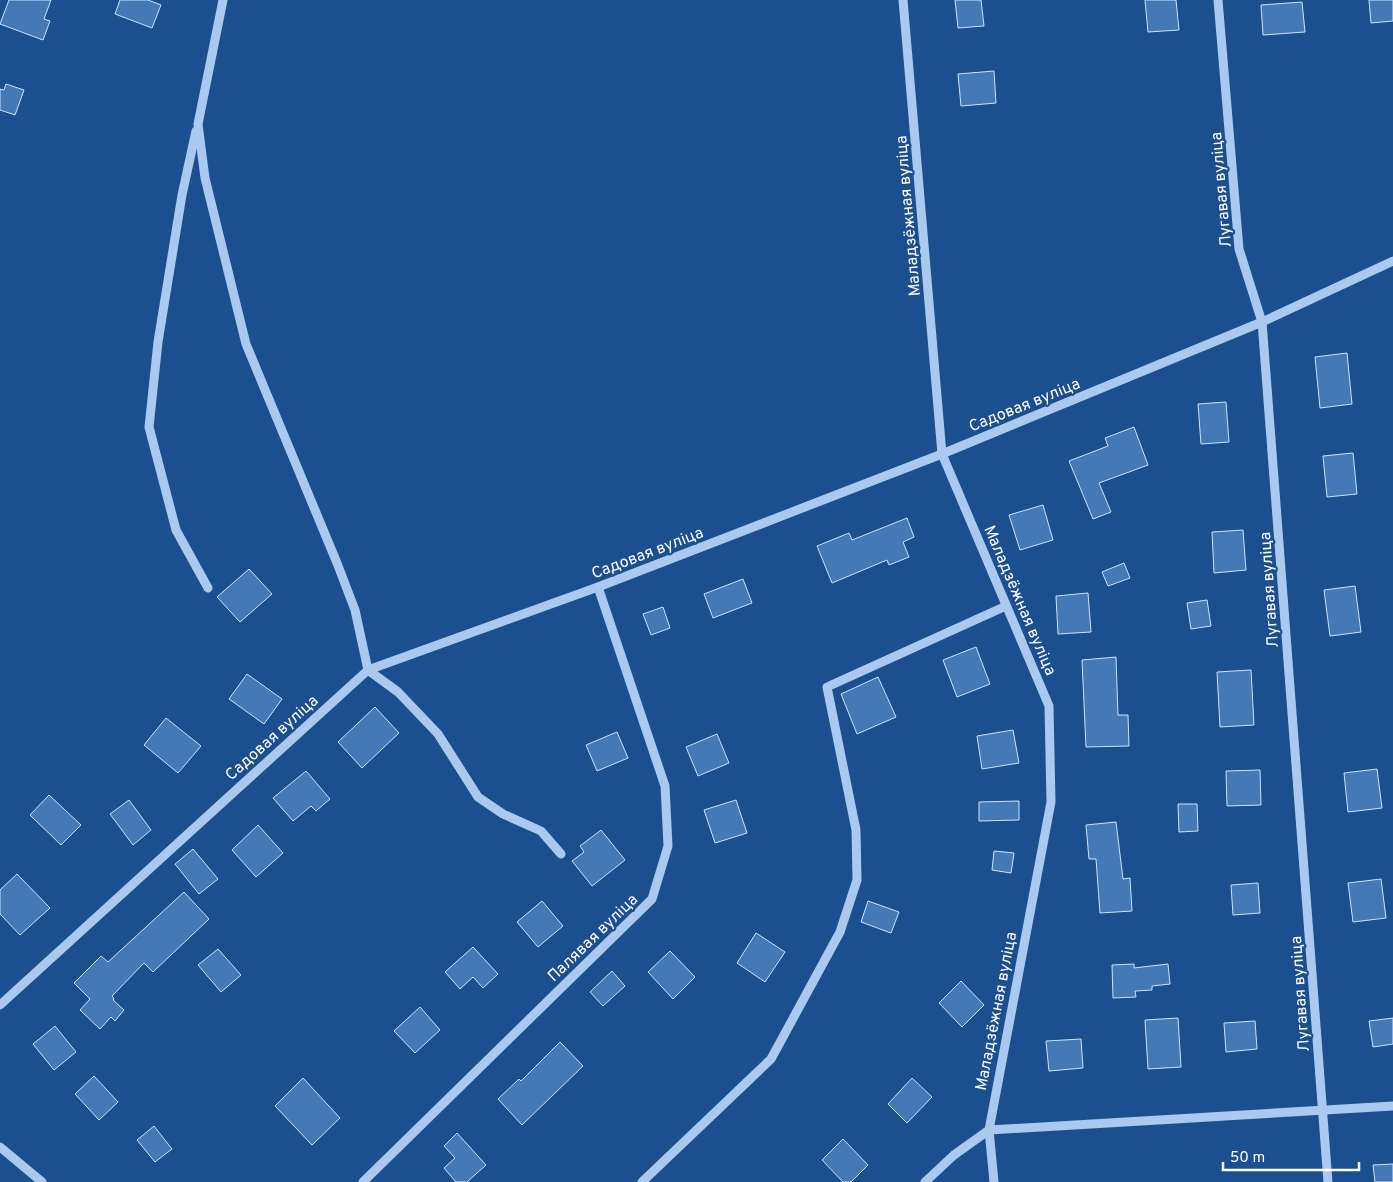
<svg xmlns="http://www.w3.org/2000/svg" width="1393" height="1182" font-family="Overpass,sans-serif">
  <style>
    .building { fill: #4478b7; stroke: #cfe3fa }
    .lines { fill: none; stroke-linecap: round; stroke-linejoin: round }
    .minor { stroke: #a9c9ee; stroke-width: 9 }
    .labels { text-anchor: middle; stroke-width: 4.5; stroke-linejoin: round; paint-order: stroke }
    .street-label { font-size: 16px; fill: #fff; stroke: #1b4f8f }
  </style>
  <rect width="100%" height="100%" fill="#1b4f8f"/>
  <g class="building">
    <path d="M9 0H51L44 19 50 21 43 40 0 24Z"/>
    <path d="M120 0H148L161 5 152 28 115 14Z"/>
    <path d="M955 0H981L984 26 958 28Z"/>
    <path d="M1145 0H1176L1179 30 1148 32Z"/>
    <path d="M1369 0H1393V21L1371 23Z"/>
    <path d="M1302 2 1305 32 1263 35 1261 5Z"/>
    <path d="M994 71 996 103 961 106 958 74Z"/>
    <path d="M6 84 24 90 15 115 0 110V89L4 90Z"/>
    <path d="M1347 353 1352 404 1320 408 1315 357Z"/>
    <path d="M1226 402 1229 442 1201 444 1198 404Z"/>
    <path d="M1134 427 1148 465 1099 483 1111 512 1093 519 1069 461 1108 446 1105 438Z"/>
    <path d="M1353 453 1357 494 1327 497 1323 456Z"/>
    <path d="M1043 505 1053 540 1020 550 1009 515Z"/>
    <path d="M907 518 914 537 903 542 909 557 889 565 887 560 832 583 817 546 849 533 852 540Z"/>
    <path d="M1243 530 1246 570 1214 573 1212 532Z"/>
    <path d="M1124 563 1130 578 1108 586 1102 572Z"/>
    <path d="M249 569 272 594 240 622 217 597Z"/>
    <path d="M743 579 752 603 713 618 704 594Z"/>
    <path d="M1355 586 1361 632 1330 636 1324 590Z"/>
    <path d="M1088 593 1091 632 1058 634 1056 596Z"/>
    <path d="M1207 600 1211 626 1191 629 1187 603Z"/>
    <path d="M663 607 670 628 651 635 643 614Z"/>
    <path d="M976 647 990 684 957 697 943 660Z"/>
    <path d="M1116 657 1118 715H1128L1129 746 1086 747 1082 660Z"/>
    <path d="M1251 670 1254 725 1220 727 1217 672Z"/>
    <path d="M247 674 282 699 264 724 229 699Z"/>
    <path d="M878 677 896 717 857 734 841 694Z"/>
    <path d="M375 707 399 733 362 768 338 742Z"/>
    <path d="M166 718 201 746 178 773 144 745Z"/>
    <path d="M1013 730 1019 763 982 769 977 736Z"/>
    <path d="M617 732 628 758 597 771 586 745Z"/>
    <path d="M717 734 729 763 698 776 686 747Z"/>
    <path d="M1377 769 1382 808 1348 812 1344 773Z"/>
    <path d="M1260 770 1261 805 1227 806 1226 771Z"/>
    <path d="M306 771 330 799 316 811 311 806 293 821 273 798Z"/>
    <path d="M49 795 81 825 61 845 30 815Z"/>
    <path d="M129 800 151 830 133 845 110 814Z"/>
    <path d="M736 800 747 833 715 843 704 810Z"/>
    <path d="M1019 801V820L979 821V802Z"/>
    <path d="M1178 804H1197L1198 831 1179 832Z"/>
    <path d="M1116 822 1123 879 1130 878 1132 911 1100 913 1096 859H1089L1086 825Z"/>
    <path d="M258 825 283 853 256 877 232 850Z"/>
    <path d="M601 830 625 860 592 886 572 861 584 852 580 846Z"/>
    <path d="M193 849 218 879 199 894 175 864Z"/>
    <path d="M994 851 1014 853 1011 873 992 870Z"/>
    <path d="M17 874 50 908 20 935 0 914V890Z"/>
    <path d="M1381 879 1386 918 1353 922 1348 883Z"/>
    <path d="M1258 883 1260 913 1233 915 1231 885Z"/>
    <path d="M184 892 209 919 153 972 144 963 112 996 114 999 113 1000 124 1010 115 1021 111 1017 100 1029 80 1010 90 999 74 983 101 956 108 962Z"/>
    <path d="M542 901 563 926 538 947 517 922Z"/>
    <path d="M868 901 899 912 891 933 861 922Z"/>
    <path d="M756 933 785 952 765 982 737 963Z"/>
    <path d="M473 947 498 974 483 988 473 977 460 989 445 972Z"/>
    <path d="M218 949 241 975 221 992 198 965Z"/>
    <path d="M670 951 695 977 673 999 648 972Z"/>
    <path d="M1134 964V968L1168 964 1170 984 1152 986V990L1135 991 1136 997 1113 998 1112 965Z"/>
    <path d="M612 971 625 986 603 1006 590 992Z"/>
    <path d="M961 981 984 1005 962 1027 939 1003Z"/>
    <path d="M420 1007 440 1030 415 1053 394 1031Z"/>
    <path d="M1178 1018 1181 1067 1148 1069 1145 1020Z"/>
    <path d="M1393 1018V1044L1373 1047 1369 1021Z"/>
    <path d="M1255 1021 1257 1049 1226 1052 1224 1023Z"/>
    <path d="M55 1026 76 1052 54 1070 33 1044Z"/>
    <path d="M1081 1039 1083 1068 1049 1071 1046 1041Z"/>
    <path d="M560 1042 583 1066 522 1125 498 1099 519 1079 521 1081Z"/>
    <path d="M94 1076 118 1102 99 1120 75 1094Z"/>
    <path d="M303 1078 340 1118 312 1145 275 1106Z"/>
    <path d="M912 1078 932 1097 907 1123 888 1104Z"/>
    <path d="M154 1126 172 1149 155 1162 137 1140Z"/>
    <path d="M457 1133 486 1165 467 1182H456L444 1168 455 1158 444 1146Z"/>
    <path d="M843 1139 868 1165 851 1182H843L822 1160Z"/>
    <path d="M1393 1164V1182H1375L1373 1165Z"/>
  </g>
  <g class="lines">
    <g class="minor">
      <path d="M223 0 198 124 205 178 246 344 337 563 355 610 368 670 398 692 438 734 478 797 503 814 541 831 561 854"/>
      <path d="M903 0 942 454 1049 706 1051 802 989 1130 954 1155 925 1182"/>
      <path d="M1218 0 1239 249 1262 322 1328 1182"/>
      <path d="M196 131 182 195 158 342 149 427 176 530 208 588"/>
      <path d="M0 1005 368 670 598 587 942 454 1262 322 1393 261"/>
      <path d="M0 1147 42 1182"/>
      <path d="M363 1182 652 899 668 846 665 786 598 587"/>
      <path d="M642 1182 771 1059 840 932 857 880 856 830 827 687 1006 606"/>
      <path d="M994 1182 989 1130 1393 1106"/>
    </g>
  </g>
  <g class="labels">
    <g class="street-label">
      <text transform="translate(1220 190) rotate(-95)" y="6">Лугавая вуліца</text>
      <text transform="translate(907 216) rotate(-95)" y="6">Маладзёжная вуліца</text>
      <text transform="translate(1024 404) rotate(-22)" y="6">Садовая вуліца</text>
      <text transform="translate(647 552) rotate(-21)" y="6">Садовая вуліца</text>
      <text transform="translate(1268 590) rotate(-94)" y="6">Лугавая вуліца</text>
      <text transform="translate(1021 600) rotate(67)" y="6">Маладзёжная вуліца</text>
      <text transform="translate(271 737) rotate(-42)" y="6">Садовая вуліца</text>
      <text transform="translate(592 937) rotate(-44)" y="6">Палявая вуліца</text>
      <text transform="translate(1299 994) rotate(-94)" y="6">Лугавая вуліца</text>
      <text transform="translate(995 1011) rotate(-79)" y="6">Маладзёжная вуліца</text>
    </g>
  </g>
  <path d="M1223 1162v8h136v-8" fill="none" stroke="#ffffff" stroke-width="2.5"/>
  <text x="1230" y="1162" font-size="15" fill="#ffffff" stroke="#1b4f8f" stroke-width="4" paint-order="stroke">50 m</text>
</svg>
